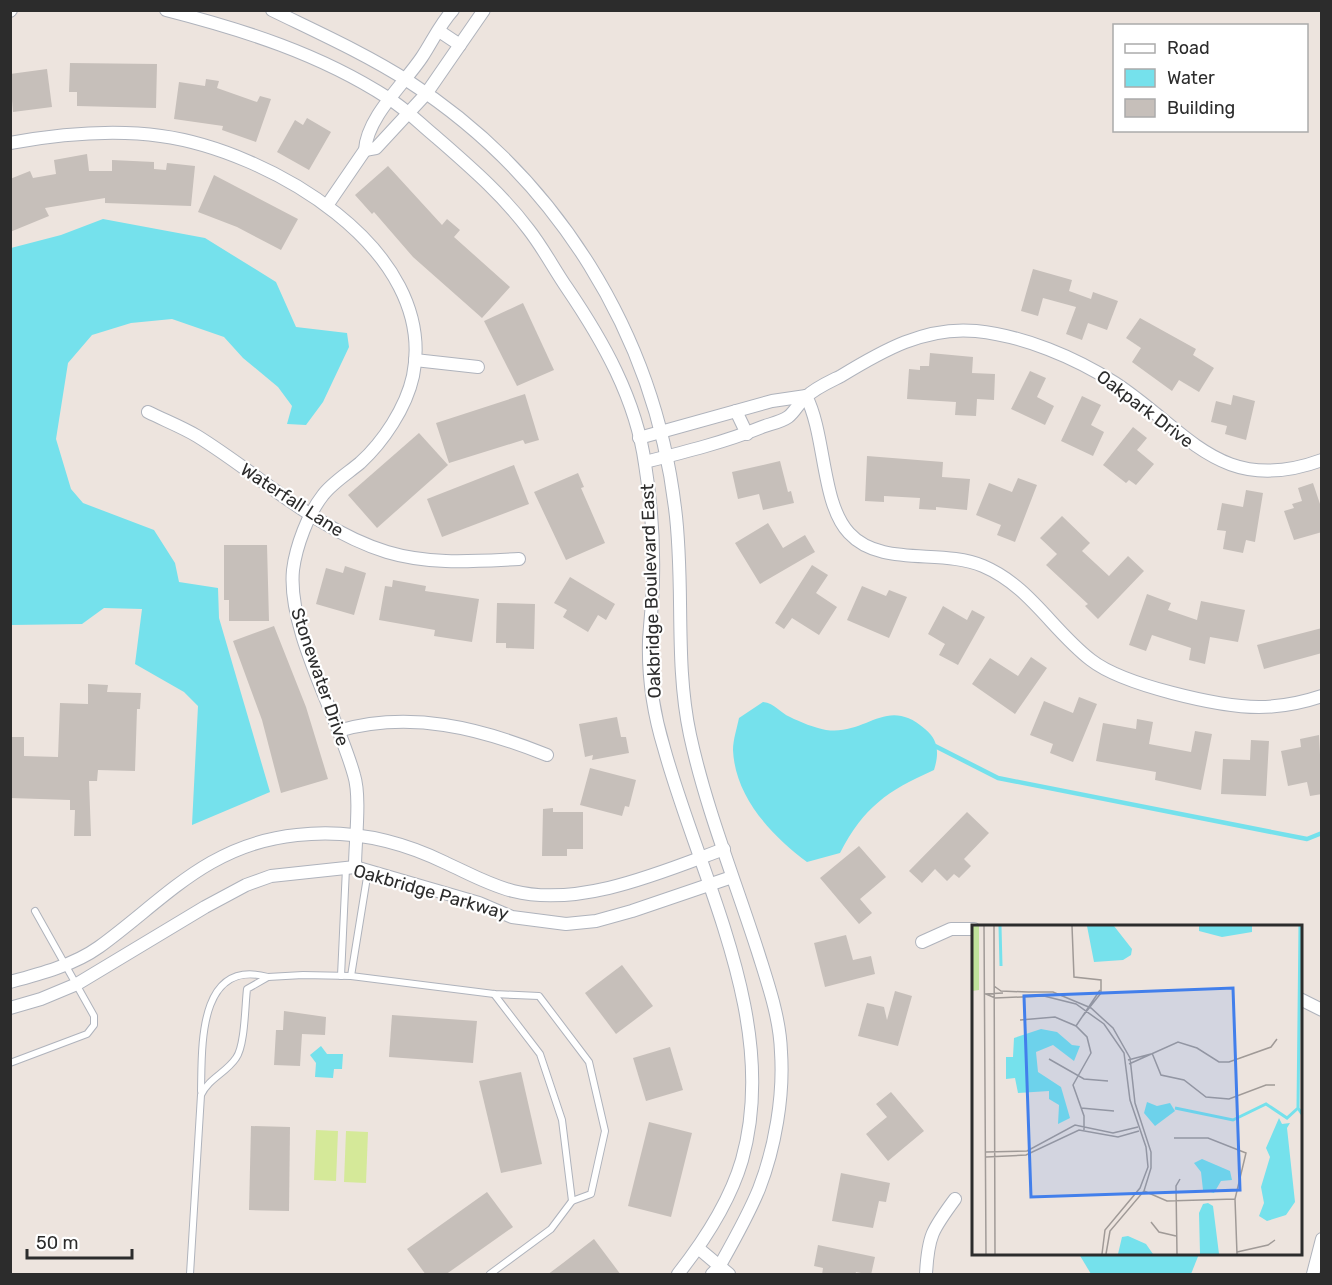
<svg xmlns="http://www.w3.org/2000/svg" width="1332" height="1285" font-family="Rubik,sans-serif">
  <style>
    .pitch { fill: #d5e999 }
    .water { fill: #75e1ec }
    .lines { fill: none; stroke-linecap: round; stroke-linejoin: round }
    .stream { stroke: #75e1ec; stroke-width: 4.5 }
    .building { fill: #c6bfba }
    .lane-casing { stroke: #afb3bc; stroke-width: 8 }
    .street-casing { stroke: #afb3bc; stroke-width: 14 }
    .lane { stroke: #fff; stroke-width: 6 }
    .street { stroke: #fff; stroke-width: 12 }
    .labels { text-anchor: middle; stroke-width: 4.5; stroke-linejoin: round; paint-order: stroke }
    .street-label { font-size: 18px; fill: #2c2c2c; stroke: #fff }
    .inset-river { fill: none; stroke: #75e1ec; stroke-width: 3 }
    .inset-road { fill: none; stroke: #a09a97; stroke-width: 1.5 }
    .view { fill: #427feb; fill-opacity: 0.15; stroke: #427feb; stroke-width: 3 }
    .inset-edge { fill: none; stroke: #2c2c2c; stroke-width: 3 }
  </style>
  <rect width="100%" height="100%" fill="#ede4de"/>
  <g class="pitch">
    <path d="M316 1130 338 1131 336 1181 314 1180Z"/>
    <path d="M346 1131 368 1132 366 1183 344 1182Z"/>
  </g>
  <g class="water">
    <path d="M103 219 205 238 276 282 296 327 347 333 349 347 323 402 306 425 287 424 292 406 278 387 243 358 224 337 172 319 131 323 92 335 68 363 56 439 71 489 83 503 154 530 175 563 179 582 218 588 219 618 270 792 192 825 198 706 184 692 135 664 142 609 104 608 82 624 11 625V248L61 235Z"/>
    <path d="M763 702C775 703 780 713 790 717 800 722 815 728 826 730 867 736 886 695 925 729 939 740 939 754 934 770 887 791 864 807 840 853L807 862C771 835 735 797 733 750 733 740 737 728 739 718Z"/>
    <path d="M321 1046 327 1054H343L342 1069H334L333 1078 315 1077 316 1063 310 1055Z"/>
    <path d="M1079 1254H1199L1191 1274H1091Z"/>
  </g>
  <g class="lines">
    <path class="stream" d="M935 746 998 778 1307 839 1322 833"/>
  </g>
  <g class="building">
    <path d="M70 63 157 64 156 108 77 106V92H69Z"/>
    <path d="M47 69 52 107 13 112 10 74Z"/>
    <path d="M206 79 219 81 217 88 257 102 260 96 271 99 256 142 222 130 223 126 174 119 179 82 205 86Z"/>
    <path d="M307 118 331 132 309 170 277 152 295 120 303 125Z"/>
    <path d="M87 154 89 171H112V160L154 162V169L166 170 167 163 195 166 191 206 105 203V198L45 208 49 216 10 232V179L30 171 33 178 56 174 54 160Z"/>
    <path d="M388 166 442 225 447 219 460 230 454 237 510 287 482 318 413 257 374 212 372 214 355 195Z"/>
    <path d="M214 175 298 219 281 250 237 227 198 212Z"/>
    <path d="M1033 269 1072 280 1069 291 1091 299 1093 292 1118 301 1107 330 1088 323 1082 340 1066 334 1076 307 1043 298 1038 316 1021 311Z"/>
    <path d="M523 303 554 370 517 386 484 321Z"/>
    <path d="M1140 318 1196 349 1193 355 1214 368 1199 392 1179 380 1172 391 1132 362 1141 348 1126 338Z"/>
    <path d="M930 353 973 357 972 373 995 374 994 400 977 399 976 416 955 415 956 402 907 399 909 369 920 370V366H929Z"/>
    <path d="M1030 371 1046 378 1037 397 1054 406 1045 425 1011 409Z"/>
    <path d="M525 394 539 440 525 444 523 440 449 463 436 423Z"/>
    <path d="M1233 395 1255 401 1246 440 1225 434 1227 426 1211 422 1216 401 1231 405Z"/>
    <path d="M1082 396 1101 405 1091 425 1104 432 1093 456 1061 441Z"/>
    <path d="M1133 427 1147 438 1137 450 1154 464 1136 485 1129 480 1126 483 1103 465Z"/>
    <path d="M419 433 448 465 377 528 348 495Z"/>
    <path d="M867 456 943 462 942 477 970 479 967 510 936 507V510L919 509 920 498 884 496V502L865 501Z"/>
    <path d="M780 461 788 492 791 491 794 503 763 510 759 494 738 499 732 472Z"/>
    <path d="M514 465 529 504 442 537 427 499Z"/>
    <path d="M578 473 584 487 581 488 605 543 566 560 534 492Z"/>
    <path d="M1018 478 1037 485 1015 542 997 535 1001 525 976 515 989 483 1012 492Z"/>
    <path d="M1313 483 1322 510V532L1294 540 1284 511 1294 508 1292 504 1302 501 1298 488Z"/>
    <path d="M1246 490 1263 493 1255 542 1246 540 1243 553 1223 549 1226 531 1217 530 1222 503 1243 507Z"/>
    <path d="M1062 516 1090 543 1082 551 1109 576 1128 556 1144 571 1098 619 1085 606 1088 604 1046 565 1057 554 1040 538Z"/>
    <path d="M768 523 783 548 805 535 815 552 760 584 735 543Z"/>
    <path d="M224 545H267L269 621H229V600H224Z"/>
    <path d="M812 565 828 575 816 593 837 607 819 635 792 618 784 629 775 623Z"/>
    <path d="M345 566 366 573 354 615 316 604 326 568 343 573Z"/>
    <path d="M570 577 615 604 606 620 598 615 588 632 563 617 567 610 554 603Z"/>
    <path d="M393 580 426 586 425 591 479 599 472 642 434 636 435 630 379 620 385 586 392 587Z"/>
    <path d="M862 586 886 596 889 590 907 597 889 638 847 620Z"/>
    <path d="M1147 594 1171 603 1168 610 1197 620 1201 601 1245 610 1238 642 1210 637 1205 664 1189 660 1191 648 1152 635 1146 651 1129 645Z"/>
    <path d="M497 603 535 604 534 649 506 648V643H496Z"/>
    <path d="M943 606 967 620 972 610 985 617 958 665 939 655 945 644 928 634Z"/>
    <path d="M274 626 306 707 328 779 281 793 262 720 233 641Z"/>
    <path d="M1322 628V653L1264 669 1257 645Z"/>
    <path d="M1031 657 1047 668 1015 714 972 684 990 658 1018 676Z"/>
    <path d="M88 684 108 685 107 692 141 693 140 709H137L135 771 98 770 97 781H89L91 836H74L75 810H70V800L10 798V737H24V756L58 757 60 703 88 704Z"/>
    <path d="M1079 697 1097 704 1073 762 1050 753 1053 744 1030 735 1044 701 1073 713Z"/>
    <path d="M617 717 621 737H626L629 753 592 760 593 755 585 757 579 724Z"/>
    <path d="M1137 719 1153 722 1149 744 1191 752 1195 731 1212 734 1201 790 1155 780 1156 772 1096 761 1103 723 1136 729Z"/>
    <path d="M1319 735 1322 794 1310 796 1307 782 1288 786 1281 751 1301 747 1300 739Z"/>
    <path d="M1251 740 1269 741 1266 796 1221 794 1223 759 1250 760Z"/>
    <path d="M590 768 636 780 629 807 625 806 622 816 580 805Z"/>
    <path d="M553 808V812H583V849H567V856H542L543 809Z"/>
    <path d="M967 812 989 833 964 859 971 866 959 878 954 874 947 881 935 869 922 883 909 871Z"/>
    <path d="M859 846 886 877 860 899 872 913 859 924 820 878Z"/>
    <path d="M846 935 853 960 871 956 875 974 825 987 814 943Z"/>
    <path d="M622 965 653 1006 616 1034 585 993Z"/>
    <path d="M895 991 912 996 898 1046 858 1036 867 1003 884 1007 887 1020Z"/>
    <path d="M284 1011 326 1017 325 1035 302 1034 300 1066 274 1065 276 1030H283Z"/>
    <path d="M392 1015 477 1021 473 1063 389 1057Z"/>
    <path d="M670 1047 683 1090 646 1101 633 1058Z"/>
    <path d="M521 1072 542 1164 501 1173 479 1081Z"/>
    <path d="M891 1092 924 1131 888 1161 866 1134 887 1117 876 1104Z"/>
    <path d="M649 1122 692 1133 671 1217 628 1206Z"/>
    <path d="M251 1126 290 1127 289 1211 249 1210Z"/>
    <path d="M841 1173 890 1183 886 1202 879 1201 873 1228 832 1221Z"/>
    <path d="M487 1192 513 1227 445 1275H426L407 1249Z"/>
    <path d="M594 1239 621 1275H547L563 1263Z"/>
    <path d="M818 1245 875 1257 871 1275 856 1272 855 1275H822L823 1268 814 1266Z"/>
  </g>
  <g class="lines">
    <defs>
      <g id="lane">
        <path d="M341 976 346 868"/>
        <path d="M351 976 368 871"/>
        <path d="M494 994 540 1054 562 1120 572 1201"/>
        <path d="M10 1063 87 1034 94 1025V1016L35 911"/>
        <path d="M201 1091C202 1046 198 958 268 977"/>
        <path d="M190 1274 201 1095C209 1078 226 1073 236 1058 245 1046 245 1005 247 989L268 977 303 975 351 976 494 994 539 996 589 1062 605 1131 591 1194 572 1201 551 1229 490 1274"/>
      </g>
      <g id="street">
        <path d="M166 10C244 30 320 54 388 98 406 109 420 124 436 137 469 166 502 194 529 230 543 248 554 269 567 288 603 341 636 399 645 464 651 501 654 541 653 579 653 600 650 621 649 641 648 676 654 715 664 748 700 879 781 1022 742 1160 730 1201 704 1241 678 1274"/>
        <path d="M272 10C317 32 366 54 408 81 557 177 654 334 675 508 685 584 674 660 690 735 706 809 735 880 758 952 768 984 780 1018 781 1052 784 1096 775 1148 759 1189 748 1216 733 1242 719 1267L712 1274"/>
        <path d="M10 11 11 10"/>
        <path d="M439 31 460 45"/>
        <path d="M10 143C60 134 111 129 161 136 266 150 439 248 413 376 406 408 383 442 360 463 348 473 332 483 323 495 308 514 296 546 293 570 287 630 338 716 354 775 361 797 355 842 355 867"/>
        <path d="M365 150 376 148 426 94 484 10"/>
        <path d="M328 204 365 150C367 117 404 84 422 57 432 42 440 24 453 10"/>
        <path d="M415 360 478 367"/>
        <path d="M806 396C826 435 821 503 849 533 881 568 941 548 983 566 1030 586 1052 630 1091 660 1123 685 1219 707 1259 707 1281 707 1301 703 1322 696"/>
        <path d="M736 411 747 434"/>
        <path d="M148 412C164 420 182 427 197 436 260 475 316 530 387 552 430 565 475 561 519 559"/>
        <path d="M639 438 772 401 806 396"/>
        <path d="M645 462C685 452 725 442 762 427 770 424 781 422 788 417 795 412 799 402 806 397 815 388 829 382 841 376 882 351 925 326 976 331 1024 336 1074 357 1115 383 1188 431 1221 497 1322 460"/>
        <path d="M338 731C410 710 480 728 547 755"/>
        <path d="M922 942 951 929H974"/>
        <path d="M10 982C40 974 74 965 99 947 165 899 208 844 297 835 349 829 399 840 446 863 468 873 489 885 513 891 580 908 662 872 724 849"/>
        <path d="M1300 999 1322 1010"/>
        <path d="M10 1008 41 999 77 984 205 907 246 885 271 876 355 867 479 903 512 917 566 924 596 921 632 911 732 877"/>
        <path d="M698 1248 729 1274"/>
        <path d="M926 1274C928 1236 932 1230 955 1199"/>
        <path d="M1313 1274 1322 1239"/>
      </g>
    </defs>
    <use href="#lane" class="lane-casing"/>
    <use href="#street" class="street-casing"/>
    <use href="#lane" class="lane"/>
    <use href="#street" class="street"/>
  </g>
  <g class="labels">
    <g class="street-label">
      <text transform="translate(1145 409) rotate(37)" y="6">Oakpark Drive</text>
      <text transform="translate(292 500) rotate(33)" y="6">Waterfall Lane</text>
      <text transform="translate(651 591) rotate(-92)" y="6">Oakbridge Boulevard East</text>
      <text transform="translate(320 677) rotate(71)" y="6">Stonewater Drive</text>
      <text transform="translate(431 892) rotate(16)" y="6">Oakbridge Parkway</text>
    </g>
  </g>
  <g transform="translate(972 925)">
    <rect width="330" height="330" fill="#ede4de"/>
    <path d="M0 1H7V65L0 66Z" fill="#c0e29c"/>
    <path d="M115 1H142L160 24 159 30 151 35 122 37ZM227 1H280V7L250 12 227 6ZM69 104 85 107 100 120 108 121 102 136 81 120 64 127 66 147 89 162 98 193 86 199 87 180 77 174V166L46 168 43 153 34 154V132H41L42 113ZM175 177 185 181 198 178 203 186 183 201 172 188ZM307 193 310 199 318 198 315 203 323 277 314 290 295 296 287 291 292 278 289 262 298 232 294 223ZM230 234 258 246 260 255 249 256 242 268 231 265 229 247 222 238ZM236 278 241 281 247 329H228L227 288 231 279ZM156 311 174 319 181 329H146L150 312Z" fill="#75e1ec"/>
    <path class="inset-river" d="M28 1 29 41M328 1 326 183 330 189M203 183 261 195 294 179 315 193 326 183"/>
    <path class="inset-road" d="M12 1 14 329M22 1 23 329M100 1 102 52 129 55V68L110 92M22 61 29 66 56 67M56 67H81L119 83 141 103 158 133 163 178 179 227V243L172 266 138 306 134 329M12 69 31 68M14 69 23 73 72 71 104 79 132 99 152 128 158 175 174 222 176 242 168 263 133 305 130 329M48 95 83 92 104 101 115 112 119 128 101 160 112 191V205M104 101 128 65M180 128 189 150 212 155 234 172 257 174 294 160H303M77 134 112 154 136 156M156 135 179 129M157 139 206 117 225 123 247 137H257L299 122 305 114M109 183 142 186M202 213H236L274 228 263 274 265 329M14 227 55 226 103 200 141 208 166 202M14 232 54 230 107 205 146 212 167 206M172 266 195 276 263 274M179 297 187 307 204 311M265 327 296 320 303 315M205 329 204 261 208 254"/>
    <path class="view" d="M261 63 268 265 59 272 52 71Z"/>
    <rect width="330" height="330" class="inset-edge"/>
  </g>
  <rect width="1332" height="1285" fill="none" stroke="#2c2c2c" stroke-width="24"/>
  <rect x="1113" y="24" width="195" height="108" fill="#ffffff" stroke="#ababab" stroke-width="1.5"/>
  <rect x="1125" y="44" width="30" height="9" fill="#ffffff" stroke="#ababab" stroke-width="1.5"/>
  <text x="1167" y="54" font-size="18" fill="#2c2c2c">Road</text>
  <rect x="1125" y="69" width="30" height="18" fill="#75e1ec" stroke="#ababab" stroke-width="1.5"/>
  <text x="1167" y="84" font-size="18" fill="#2c2c2c">Water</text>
  <rect x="1125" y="99" width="30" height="18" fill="#c6bfba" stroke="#ababab" stroke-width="1.5"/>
  <text x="1167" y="114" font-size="18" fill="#2c2c2c">Building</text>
  <path d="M27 1249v9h105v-9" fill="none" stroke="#2c2c2c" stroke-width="3"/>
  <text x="36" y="1249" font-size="18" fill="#2c2c2c" stroke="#ffffff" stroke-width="4.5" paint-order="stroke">50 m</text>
</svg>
